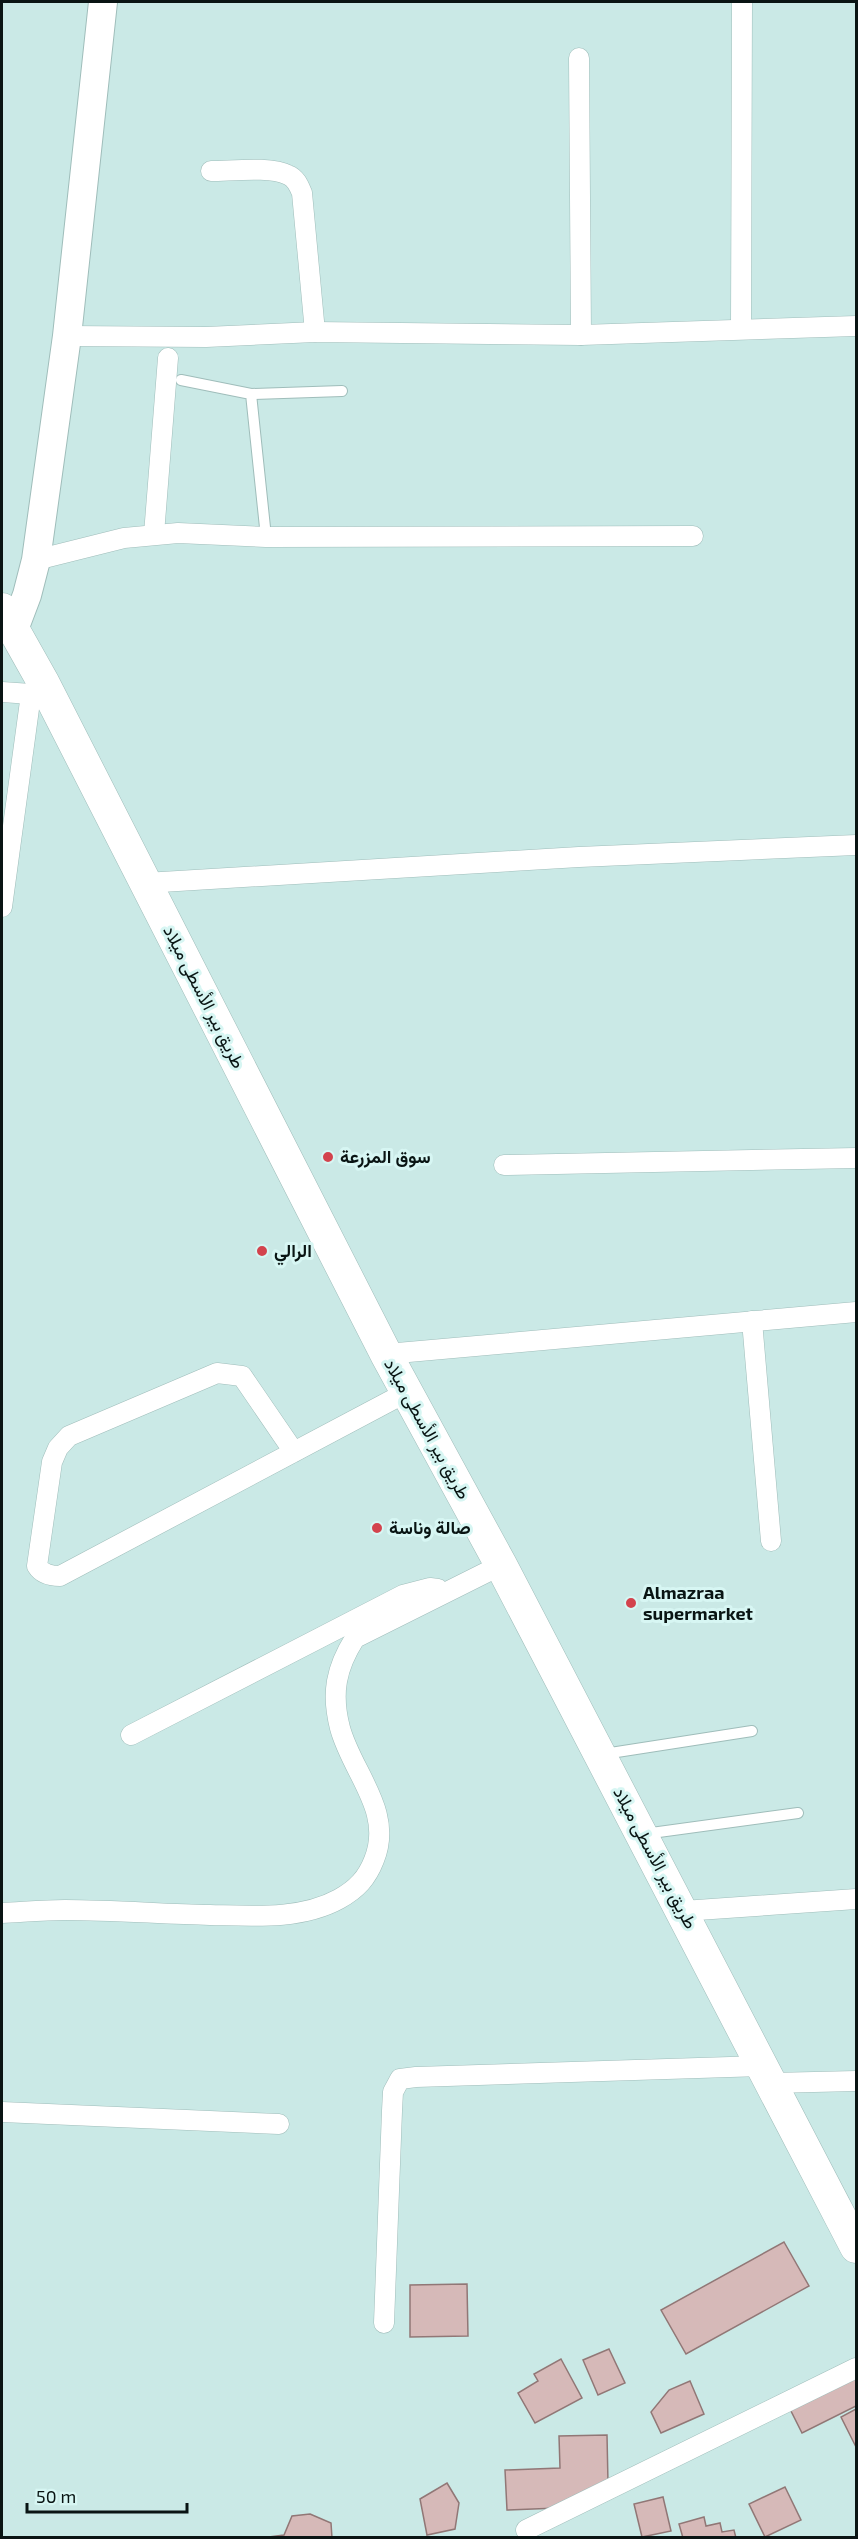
<svg xmlns="http://www.w3.org/2000/svg" width="858" height="2539" font-family="'Exo 2',Vazirmatn,sans-serif">
  <style>
    .building { fill: #d6b9b8; stroke: #917776; stroke-width: 1.5 }
    .lines { fill: none; stroke-linecap: round; stroke-linejoin: round }
    .service-casing { stroke: #9fbdba; stroke-width: 12 }
    .minor-casing { stroke: #9fbdba; stroke-width: 21 }
    .secondary-casing { stroke: #9fbdba; stroke-width: 30 }
    .primary-casing { stroke: #9fbdba; stroke-width: 33 }
    .service { stroke: #fff; stroke-width: 10 }
    .minor { stroke: #fff; stroke-width: 20 }
    .secondary { stroke: #fff; stroke-width: 28 }
    .primary { stroke: #fff; stroke-width: 32 }
    .poi-dot { fill: #d3434d; stroke: #d7f6f3; stroke-width: 2 }
    .labels { text-anchor: middle; stroke-width: 6; stroke-linejoin: round; paint-order: stroke }
    .street-label { font-size: 18px; fill: #091413; stroke: #d7f6f3 }
    .poi-label { font-size: 18px; font-weight: bold; fill: #091413; stroke: #d7f6f3; text-anchor: start }
  </style>
  <rect width="100%" height="100%" fill="#cae9e6"/>
  <g class="building">
    <path d="M784 2242 809 2286 686 2354 661 2310Z"/>
    <path d="M467 2284 468 2336 410 2337V2285Z"/>
    <path d="M609 2349 625 2383 598 2395 583 2360Z"/>
    <path d="M561 2359 582 2398 535 2423 518 2393 538 2381 534 2374Z"/>
    <path d="M856 2374V2406L802 2433 789 2407Z"/>
    <path d="M690 2381 704 2414 661 2433 651 2412 669 2390Z"/>
    <path d="M856 2409V2447L841 2417Z"/>
    <path d="M607 2435 608 2483 558 2508 507 2510 505 2470 560 2468 559 2436Z"/>
    <path d="M447 2483 459 2503 455 2529 427 2535 420 2499Z"/>
    <path d="M785 2487 801 2520 765 2537 749 2504Z"/>
    <path d="M663 2497 671 2531 642 2537 634 2504Z"/>
    <path d="M310 2514 331 2523 332 2538H261L284 2535 292 2516Z"/>
    <path d="M704 2517 706 2526 720 2523 722 2532 734 2530 736 2538H683L679 2524Z"/>
  </g>
  <g class="lines">
    <defs>
      <g id="service">
        <path d="M181 380 251 394 266 537"/>
        <path d="M251 394 342 391"/>
        <path d="M604 1754 752 1731"/>
        <path d="M644 1834 798 1813"/>
      </g>
      <g id="minor">
        <path d="M579 58 581 335"/>
        <path d="M211 171C231 171 271 166 288 175 296 178 299 186 302 193L315 332"/>
        <path d="M741 328 742 2"/>
        <path d="M67 336 206 337 315 332 581 335 856 326"/>
        <path d="M154 534 168 358"/>
        <path d="M36 560 124 538 178 533 266 537 693 536"/>
        <path d="M2 692 31 694"/>
        <path d="M145 883 579 857 856 845"/>
        <path d="M2 907 31 694 43 682"/>
        <path d="M504 1165 856 1158"/>
        <path d="M752 1321 771 1541"/>
        <path d="M386 1354 856 1312"/>
        <path d="M294 1452 242 1376 217 1373 69 1436 58 1448 52 1462 37 1566C42 1574 51 1576 60 1576L407 1392"/>
        <path d="M131 1735 403 1595 430 1588 438 1589"/>
        <path d="M683 1911 856 1899"/>
        <path d="M2 1913C23 1912 44 1910 65 1910 113 1910 162 1914 210 1915 252 1916 301 1920 339 1899 357 1889 367 1878 374 1860 394 1811 352 1773 340 1728 331 1693 336 1668 355 1638L501 1565"/>
        <path d="M772 2083 856 2081"/>
        <path d="M2 2112 279 2124"/>
        <path d="M384 2323 392 2111 393 2092 400 2079 416 2077 762 2066"/>
        <path d="M526 2530 856 2368"/>
      </g>
      <path id="secondary" d="M13 632 27 595 36 560 67 336 103 2"/>
      <path id="primary" d="M2 609 43 682 386 1354 501 1565 856 2247"/>
    </defs>
    <use href="#service" class="service-casing"/>
    <use href="#minor" class="minor-casing"/>
    <use href="#secondary" class="secondary-casing"/>
    <use href="#primary" class="primary-casing"/>
    <use href="#service" class="service"/>
    <use href="#minor" class="minor"/>
    <use href="#secondary" class="secondary"/>
    <use href="#primary" class="primary"/>
  </g>
  <g class="poi-dot">
    <circle cx="328" cy="1157" r="6"/>
    <circle cx="262" cy="1251" r="6"/>
    <circle cx="377" cy="1528" r="6"/>
    <circle cx="631" cy="1603" r="6"/>
  </g>
  <g class="labels">
    <g class="street-label">
      <text transform="translate(204 997) rotate(63)" y="6">طريق بير الأسطى ميلاد</text>
      <text transform="translate(427 1429) rotate(61)" y="6">طريق بير الأسطى ميلاد</text>
      <text transform="translate(655 1858) rotate(62)" y="6">طريق بير الأسطى ميلاد</text>
    </g>
    <g class="poi-label">
      <text x="340" y="1163">سوق المزرعة</text>
      <text x="274" y="1257">الرالي</text>
      <text x="389" y="1534">صالة وناسة</text>
      <text x="643" y="1599">Almazraa<tspan x="643" dy="21">supermarket</tspan></text>
    </g>
  </g>
  <rect width="858" height="2539" fill="none" stroke="#091413" stroke-width="6"/>
  <path d="M27 2503v9h160v-9" fill="none" stroke="#091413" stroke-width="3"/>
  <text x="36" y="2503" font-size="18" fill="#091413" stroke="#d7f6f3" stroke-width="4.5" paint-order="stroke">50 m</text>
</svg>
